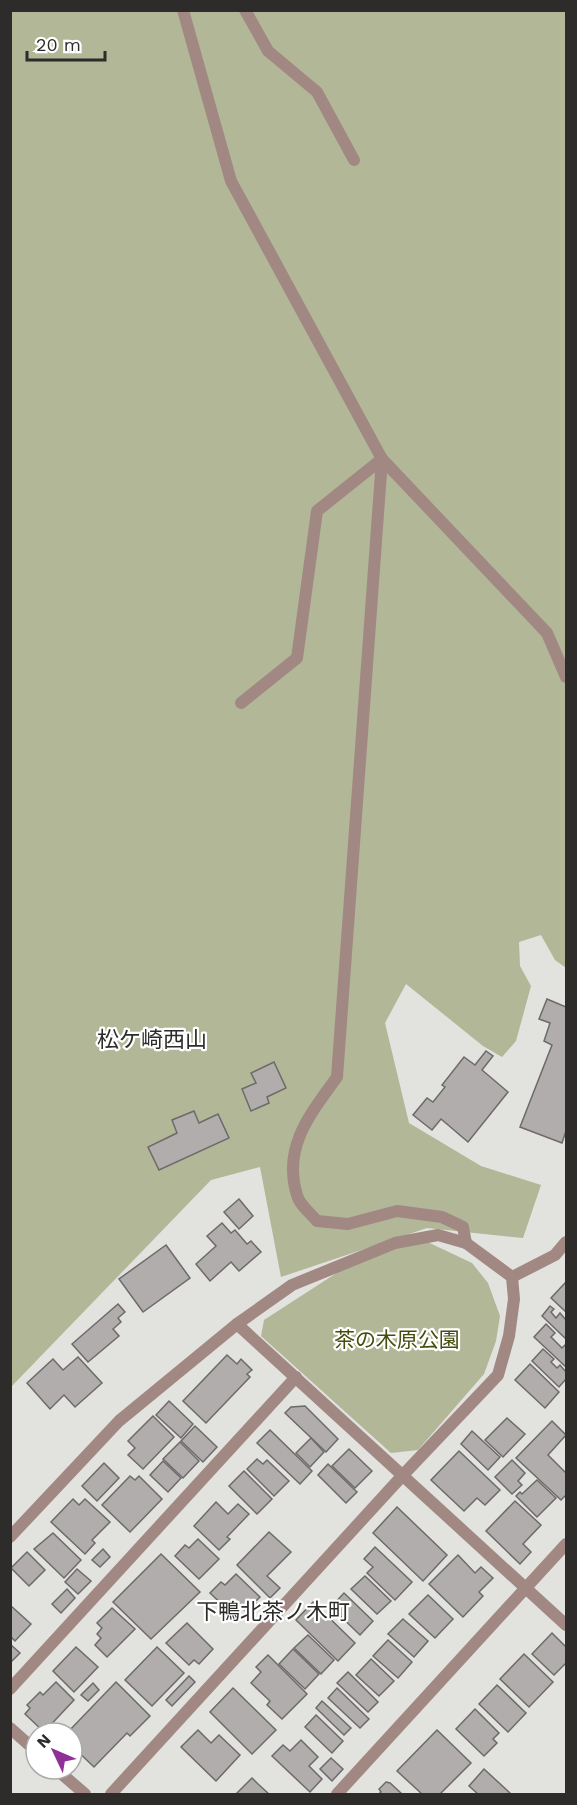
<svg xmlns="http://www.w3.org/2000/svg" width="577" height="1805" font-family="'Work Sans','Noto Sans JP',sans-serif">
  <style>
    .green { fill: #b2b797 }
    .building { fill: #b0adac; stroke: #6d6a6a; stroke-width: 1.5 }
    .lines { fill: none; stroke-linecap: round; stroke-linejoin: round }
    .service { stroke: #a28883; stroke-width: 12 }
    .minor { stroke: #a28883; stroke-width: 12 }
    .tertiary { stroke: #a28883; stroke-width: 12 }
    .labels { text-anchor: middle; stroke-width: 4.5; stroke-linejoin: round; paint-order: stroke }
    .park-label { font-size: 21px; fill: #474d0f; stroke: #fff }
    .neighbourhood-label { font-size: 22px; fill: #2d2c2b; stroke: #fff }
  </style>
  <rect width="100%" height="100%" fill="#e2e2df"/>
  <g class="green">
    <path d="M11 11H566V968L555 960 541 935 519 942 520 966 531 986 516 1041 502 1057 483 1046 406 984 385 1023 409 1123 481 1166 541 1185 523 1238 427 1228 281 1277 260 1167 211 1180 11 1387Z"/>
    <path d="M419 1238 472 1263 488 1283 500 1316 496 1341 484 1374 418 1450 391 1453 261 1336 264 1320 349 1265Z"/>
  </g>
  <g class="building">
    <path d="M547 999 566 1007V1131L562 1143 520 1127 552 1045 544 1041 550 1023 539 1019Z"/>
    <path d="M486 1051 493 1056 482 1070 508 1092 468 1142 441 1119 432 1130 413 1115 427 1098 433 1102 445 1087 442 1085 464 1057 475 1065Z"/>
    <path d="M274 1062 286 1088 267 1097 269 1103 251 1111 242 1089 256 1083 251 1073Z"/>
    <path d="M194 1111 199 1123 218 1114 229 1138 159 1170 148 1147 177 1133 172 1120Z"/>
    <path d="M239 1199 253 1216 239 1229 224 1212Z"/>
    <path d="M222 1223 231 1233 235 1230 247 1244 251 1241 261 1252 239 1271 231 1262 210 1281 196 1264 216 1246 207 1236Z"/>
    <path d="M166 1245 190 1278 143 1312 119 1279Z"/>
    <path d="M566 1282V1312L551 1298Z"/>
    <path d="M118 1304 125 1312 118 1318 121 1322 113 1329 119 1336 88 1362 72 1344Z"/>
    <path d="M550 1306 554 1309 551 1312 556 1318 560 1313 566 1320V1339L542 1316Z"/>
    <path d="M546 1324 555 1333 551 1337 562 1348 566 1344V1367L534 1337Z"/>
    <path d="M543 1349 554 1359 551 1362 557 1368 560 1365 566 1372V1379L559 1387 532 1361Z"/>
    <path d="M227 1355 237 1364 241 1359 252 1370 247 1374 250 1377 206 1423 183 1401Z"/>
    <path d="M78 1357 102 1383 75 1407 64 1395 50 1409 27 1383 53 1359 63 1370Z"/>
    <path d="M530 1364 559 1392 545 1408 515 1380Z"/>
    <path d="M169 1401 193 1424 181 1438 156 1415Z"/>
    <path d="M305 1406 338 1439 326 1452 285 1413 291 1407Z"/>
    <path d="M153 1416 174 1437 143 1469 128 1455 135 1448 128 1441Z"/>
    <path d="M507 1418 525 1434 503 1457 485 1440Z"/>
    <path d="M552 1421 566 1435 548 1455 566 1473V1495L561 1500 516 1458Z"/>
    <path d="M195 1426 217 1447 203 1462 181 1441Z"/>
    <path d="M270 1430 312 1471 300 1484 257 1443Z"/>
    <path d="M472 1431 500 1457 488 1470 461 1444Z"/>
    <path d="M311 1438 324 1452 310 1467 296 1453Z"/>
    <path d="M180 1442 199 1461 183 1478 163 1459Z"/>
    <path d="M349 1449 372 1471 355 1488 332 1466Z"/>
    <path d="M459 1451 500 1490 485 1505 477 1498 464 1511 431 1480Z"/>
    <path d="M257 1459 263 1464 267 1460 289 1481 274 1496 247 1469Z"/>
    <path d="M512 1460 525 1473 518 1481 522 1485 512 1494 495 1477Z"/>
    <path d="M163 1461 181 1478 168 1492 150 1475Z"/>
    <path d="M104 1463 119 1478 97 1501 82 1486Z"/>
    <path d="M328 1464 357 1492 346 1503 318 1475Z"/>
    <path d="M244 1471 272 1499 257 1514 229 1486Z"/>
    <path d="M130 1476 135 1480 139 1476 162 1499 130 1532 102 1505Z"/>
    <path d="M537 1480 556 1498 537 1517 516 1496 520 1492 522 1494Z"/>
    <path d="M73 1499 79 1505 85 1499 110 1522 92 1540 95 1543 85 1554 51 1522Z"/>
    <path d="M515 1501 541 1525 523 1544 531 1552 520 1564 486 1531Z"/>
    <path d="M216 1502 228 1514 238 1504 249 1514 227 1537 230 1539 219 1550 194 1526Z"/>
    <path d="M397 1507 447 1555 423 1581 373 1533Z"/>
    <path d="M269 1532 291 1552 267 1576 280 1588 270 1598 237 1565Z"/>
    <path d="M53 1533 81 1560 64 1578 34 1549Z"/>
    <path d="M198 1539 219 1559 199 1579 175 1556 185 1545 189 1548Z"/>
    <path d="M375 1547 412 1582 395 1600 367 1573 373 1567 364 1559Z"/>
    <path d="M103 1549 110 1557 100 1567 92 1560Z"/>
    <path d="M27 1552 45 1570 29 1586 11 1568Z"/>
    <path d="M161 1554 200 1592 151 1639 113 1602Z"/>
    <path d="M458 1555 475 1573 481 1567 493 1578 479 1592 483 1596 463 1617 429 1584Z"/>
    <path d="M77 1569 91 1581 78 1594 65 1582Z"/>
    <path d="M236 1574 260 1597 255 1602 259 1606 250 1615 241 1607 233 1615 210 1593 221 1582 225 1585Z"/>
    <path d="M365 1576 391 1601 377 1614 351 1589Z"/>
    <path d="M67 1589 75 1598 61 1613 52 1604Z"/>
    <path d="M344 1593 373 1621 360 1635 331 1607Z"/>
    <path d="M428 1595 453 1619 435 1638 409 1614Z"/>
    <path d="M313 1602 355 1643 338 1661 296 1620Z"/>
    <path d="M10 1605 31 1624 15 1641 10 1636Z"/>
    <path d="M112 1608 135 1629 107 1657 95 1645 101 1638 97 1634 102 1628 97 1623Z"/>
    <path d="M403 1619 428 1641 414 1657 388 1634Z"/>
    <path d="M187 1623 213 1649 199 1664 194 1660 189 1665 166 1643Z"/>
    <path d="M552 1633 566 1647V1663L554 1675 532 1654Z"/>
    <path d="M308 1635 334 1660 321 1674 294 1648Z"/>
    <path d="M388 1640 412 1662 398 1678 373 1656Z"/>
    <path d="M10 1644 20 1653 10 1663Z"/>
    <path d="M76 1647 98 1667 74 1692 53 1671Z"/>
    <path d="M157 1647 184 1673 152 1706 125 1680Z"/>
    <path d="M293 1649 319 1674 305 1689 279 1664Z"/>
    <path d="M524 1654 553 1682 529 1707 500 1679Z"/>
    <path d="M268 1655 307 1694 282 1719 267 1705 270 1701 251 1683 261 1672 256 1667Z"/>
    <path d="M371 1659 394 1681 379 1696 356 1675Z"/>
    <path d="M348 1672 378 1702 368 1712 337 1683Z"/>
    <path d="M189 1676 195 1682 172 1706 166 1700Z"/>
    <path d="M56 1682 74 1700 44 1732 25 1714 30 1708 27 1705 40 1692 43 1695Z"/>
    <path d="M116 1682 150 1716 130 1736 127 1733 94 1767 72 1746V1733H67Z"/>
    <path d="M93 1683 99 1690 88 1701 81 1695Z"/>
    <path d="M497 1685 526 1713 508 1732 479 1704Z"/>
    <path d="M233 1688 276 1730 252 1754 210 1712Z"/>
    <path d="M337 1688 369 1719 360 1728 328 1698Z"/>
    <path d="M322 1701 351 1728 344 1735 316 1708Z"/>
    <path d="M475 1709 499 1733 493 1739 497 1743 484 1756 456 1729Z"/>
    <path d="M316 1715 343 1741 332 1753 305 1727Z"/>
    <path d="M198 1730 211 1743 219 1735 240 1755 216 1781 181 1747Z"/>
    <path d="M437 1730 471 1763 440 1794H422L397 1771Z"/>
    <path d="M301 1740 318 1757 309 1766 322 1779 310 1792 272 1756 283 1745 290 1751Z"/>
    <path d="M331 1758 343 1769 332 1781 320 1769Z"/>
    <path d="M484 1769 511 1794H478L469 1786Z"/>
    <path d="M252 1778 258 1784 269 1794H236Z"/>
    <path d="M386 1782 390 1783 402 1794H379L381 1792 379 1789Z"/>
  </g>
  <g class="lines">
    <g class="service">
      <path d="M183 10 231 181 382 459 547 633 566 677"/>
      <path d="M245 10 268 51 317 92 354 160"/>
      <path d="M382 459 337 1077C311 1113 282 1147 297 1195 299 1204 311 1214 317 1221L348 1224 397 1211 442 1217 463 1227 466 1243"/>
      <path d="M241 703 297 658 317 511 382 459"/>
    </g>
    <g class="minor">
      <path d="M512 1277 555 1255 566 1242"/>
      <path d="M237 1324 566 1625"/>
      <path d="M10 1537 119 1421 237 1324 292 1285 395 1243 438 1235 466 1243 512 1277 514 1299 509 1336 498 1375 403 1475 111 1794"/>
      <path d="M10 1689 296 1377"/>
      <path d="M10 1728 36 1751"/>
      <path d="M56 1769 85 1794"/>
    </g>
    <path class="tertiary" d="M337 1794 566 1544"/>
  </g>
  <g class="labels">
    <g class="park-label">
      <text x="397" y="1347">茶の木原公園</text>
    </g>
    <g class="neighbourhood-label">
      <text x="152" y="1047">松ケ崎西山</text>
      <text x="273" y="1619">下鴨北茶ノ木町</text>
    </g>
  </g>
  <rect width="577" height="1805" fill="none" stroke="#2d2c2b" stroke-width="24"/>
  <g transform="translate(54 1751) rotate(314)"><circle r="28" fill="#ffffff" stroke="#ababaa" stroke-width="1.5"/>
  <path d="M0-4.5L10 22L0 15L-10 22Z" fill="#8f2f98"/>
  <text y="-9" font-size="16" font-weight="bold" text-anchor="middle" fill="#2d2c2b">N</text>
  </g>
  <path d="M27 51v9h78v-9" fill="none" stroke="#2d2c2b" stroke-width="3"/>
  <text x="36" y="51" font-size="18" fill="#2d2c2b" stroke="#ffffff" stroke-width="4.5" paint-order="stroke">20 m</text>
</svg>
